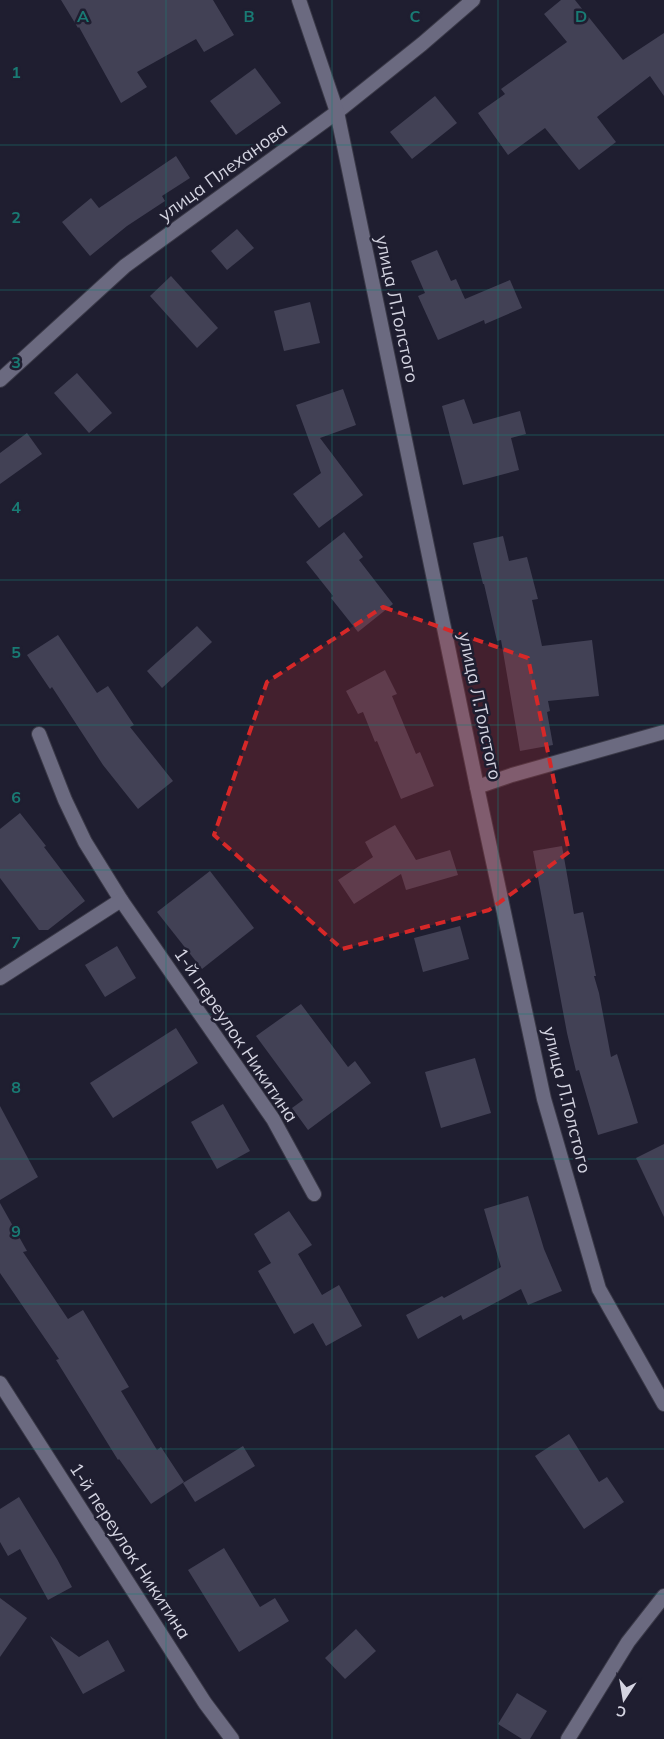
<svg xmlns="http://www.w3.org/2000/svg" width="664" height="1739" font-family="Mulish,sans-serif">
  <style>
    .building { fill: #424155 }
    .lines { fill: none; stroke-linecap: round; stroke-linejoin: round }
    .minor-casing { stroke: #3a3947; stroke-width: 16 }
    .tertiary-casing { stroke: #3a3947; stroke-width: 16 }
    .minor { stroke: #6b6a80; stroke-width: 14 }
    .tertiary { stroke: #6b6a80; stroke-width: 14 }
    .marked { fill: #d62828; fill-opacity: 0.2; stroke: #d62828; stroke-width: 4; stroke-dasharray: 10 6; stroke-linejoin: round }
    .grid { fill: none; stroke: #197b74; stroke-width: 1; stroke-opacity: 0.55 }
    .labels { text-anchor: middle; stroke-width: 5; stroke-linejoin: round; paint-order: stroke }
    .street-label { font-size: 18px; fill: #d4d4e1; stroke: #1f1e30 }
    .grid-label { font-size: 16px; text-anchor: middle; font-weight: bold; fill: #197b74; stroke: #1f1e30; stroke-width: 5; stroke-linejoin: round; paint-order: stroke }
  </style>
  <rect width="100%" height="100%" fill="#1f1e30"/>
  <g class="building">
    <path d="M61 0H213L234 35 204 52 196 39 137 72 147 87 121 103 79 27 78 28Z"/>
    <path d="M561 0H575L623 60 664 33V96L650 76 597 117 616 142 579 170 545 128 508 155 478 113 505 94 501 89 567 42 544 14Z"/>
    <path d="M255 68 281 103 236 135 210 101Z"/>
    <path d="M435 96 457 123 412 159 390 132Z"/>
    <path d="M176 156 190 178 162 196 165 201 127 226 90 256 62 222 91 198 99 208Z"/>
    <path d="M237 229 254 248 227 270 211 251Z"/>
    <path d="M437 250 451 281 456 279 465 299 510 280 522 308 485 324 484 320 438 340 418 296 425 293 411 261Z"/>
    <path d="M171 276 218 328 197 348 150 296Z"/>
    <path d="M310 302 320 343 284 351 274 311Z"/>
    <path d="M77 373 112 413 89 433 54 393Z"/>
    <path d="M343 389 356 425 320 438 363 495 319 528 293 494 321 473 296 405Z"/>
    <path d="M464 399 473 424 520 411 526 434 511 438 519 470 463 485 442 406Z"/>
    <path d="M27 433 42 454 0 484V453Z"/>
    <path d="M344 532 363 557 359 560 393 604 358 632 331 598 333 596 306 562Z"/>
    <path d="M503 536 509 561 527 557 538 599 532 600 542 646 592 640 599 696 548 701 550 711 547 712 553 745 520 751 501 640 497 641 484 584H483L473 543Z"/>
    <path d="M197 626 212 642 162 688 147 671Z"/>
    <path d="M58 635 97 693 108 686 134 725 130 727 173 781 138 809 103 765 52 687 50 689 27 655Z"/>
    <path d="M385 670 397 694 392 696 416 754 420 752 434 786 401 799 377 741 375 742 363 712 358 714 346 691Z"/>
    <path d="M20 813 46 846 44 847 85 901 48 930H39L0 878V829Z"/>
    <path d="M395 825 416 860 450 850 458 875 406 890 401 874 354 904 338 880 373 857 365 842Z"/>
    <path d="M562 846 574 914 583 912 596 976H594L599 993 611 1057 617 1054 638 1123 598 1135 579 1070 576 1071 567 1033 533 851Z"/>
    <path d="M210 871 254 928 202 969 157 912Z"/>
    <path d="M460 926 469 959 423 972 414 938Z"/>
    <path d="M117 946 136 978 105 997 85 965Z"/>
    <path d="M301 1004 348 1067 355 1061 371 1083 308 1130 292 1108 303 1100 256 1036Z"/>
    <path d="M176 1028 198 1063 113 1118 90 1083Z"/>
    <path d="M475 1058 491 1113 441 1128 425 1072Z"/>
    <path d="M223 1104 250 1151 217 1169 191 1122Z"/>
    <path d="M0 1106 38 1177 0 1200Z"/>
    <path d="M664 1144V1217L636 1158Z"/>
    <path d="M528 1196 544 1249 562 1291 528 1305 521 1289 463 1320 461 1315 418 1339 406 1315 442 1296 444 1298 501 1267 484 1209Z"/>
    <path d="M0 1203 27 1251 23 1252 68 1319 83 1310 129 1387 121 1391 157 1450 161 1447 184 1482 151 1504 119 1459 118 1460 56 1360 59 1359 0 1273Z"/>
    <path d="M289 1211 312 1245 298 1254 322 1295 339 1285 362 1326 326 1346 313 1323 294 1334 258 1271 271 1263 254 1234Z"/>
    <path d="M569 1434 599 1482 607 1477 624 1502 584 1529 535 1456Z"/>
    <path d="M243 1446 255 1466 195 1502 183 1483Z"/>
    <path d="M19 1497 57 1559 72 1587 48 1600 20 1549 8 1556 0 1542V1509Z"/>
    <path d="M224 1548 260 1607 275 1598 289 1621 239 1652 188 1570Z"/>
    <path d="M0 1598 27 1618 0 1657Z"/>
    <path d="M356 1629 376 1651 345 1679 325 1658Z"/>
    <path d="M50 1636 79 1657 108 1640 125 1671 83 1694Z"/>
    <path d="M517 1693 547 1711 530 1739H522L498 1724Z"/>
  </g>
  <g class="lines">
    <defs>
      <g id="minor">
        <path d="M0 380 125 266 337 112 422 44 473 0"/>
        <path d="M39 734 65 800 85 842 121 900"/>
        <path d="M477 787 512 775 664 732"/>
        <path d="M0 978 121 900 273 1119 314 1194"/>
        <path d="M0 1383 205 1703 232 1739"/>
        <path d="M568 1739 628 1642 664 1596"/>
      </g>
      <path id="tertiary" d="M299 0 337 112 477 787 544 1099 599 1289 664 1404"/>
    </defs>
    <use href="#minor" class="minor-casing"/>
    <use href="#tertiary" class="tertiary-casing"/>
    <use href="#minor" class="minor"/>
    <use href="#tertiary" class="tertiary"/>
  </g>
  <path class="marked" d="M383 607 528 658 569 852 489 910 342 949 214 835 267 682Z"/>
  <path class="grid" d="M166 0V1739M332 0V1739M498 0V1739M0 145H664M0 290H664M0 435H664M0 580H664M0 725H664M0 870H664M0 1014H664M0 1159H664M0 1304H664M0 1449H664M0 1594H664"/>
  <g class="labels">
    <g class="street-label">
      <text transform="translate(223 172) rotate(-36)" y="6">улица Плеханова</text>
      <text transform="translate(397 309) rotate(78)" y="6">улица Л.Толстого</text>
      <text transform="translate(480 706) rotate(78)" y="6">улица Л.Толстого</text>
      <text transform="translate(236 1035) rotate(56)" y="6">1-й переулок Никитина</text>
      <text transform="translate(567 1100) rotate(76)" y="6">улица Л.Толстого</text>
      <text transform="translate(130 1551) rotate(57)" y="6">1-й переулок Никитина</text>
    </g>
  </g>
  <g class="grid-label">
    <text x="83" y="22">A</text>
    <text x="249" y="22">B</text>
    <text x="415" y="22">C</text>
    <text x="581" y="22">D</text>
    <text x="16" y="78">1</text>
    <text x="16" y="223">2</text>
    <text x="16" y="368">3</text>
    <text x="16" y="513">4</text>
    <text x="16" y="658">5</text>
    <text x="16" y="803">6</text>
    <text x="16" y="948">7</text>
    <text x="16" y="1093">8</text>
    <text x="16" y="1237">9</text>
  </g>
  <g transform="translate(624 1699) rotate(192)" stroke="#1f1e30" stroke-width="4" paint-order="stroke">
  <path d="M0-4L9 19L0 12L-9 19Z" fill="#d4d4e1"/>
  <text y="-8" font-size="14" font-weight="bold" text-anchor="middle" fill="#d4d4e1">С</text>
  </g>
</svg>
